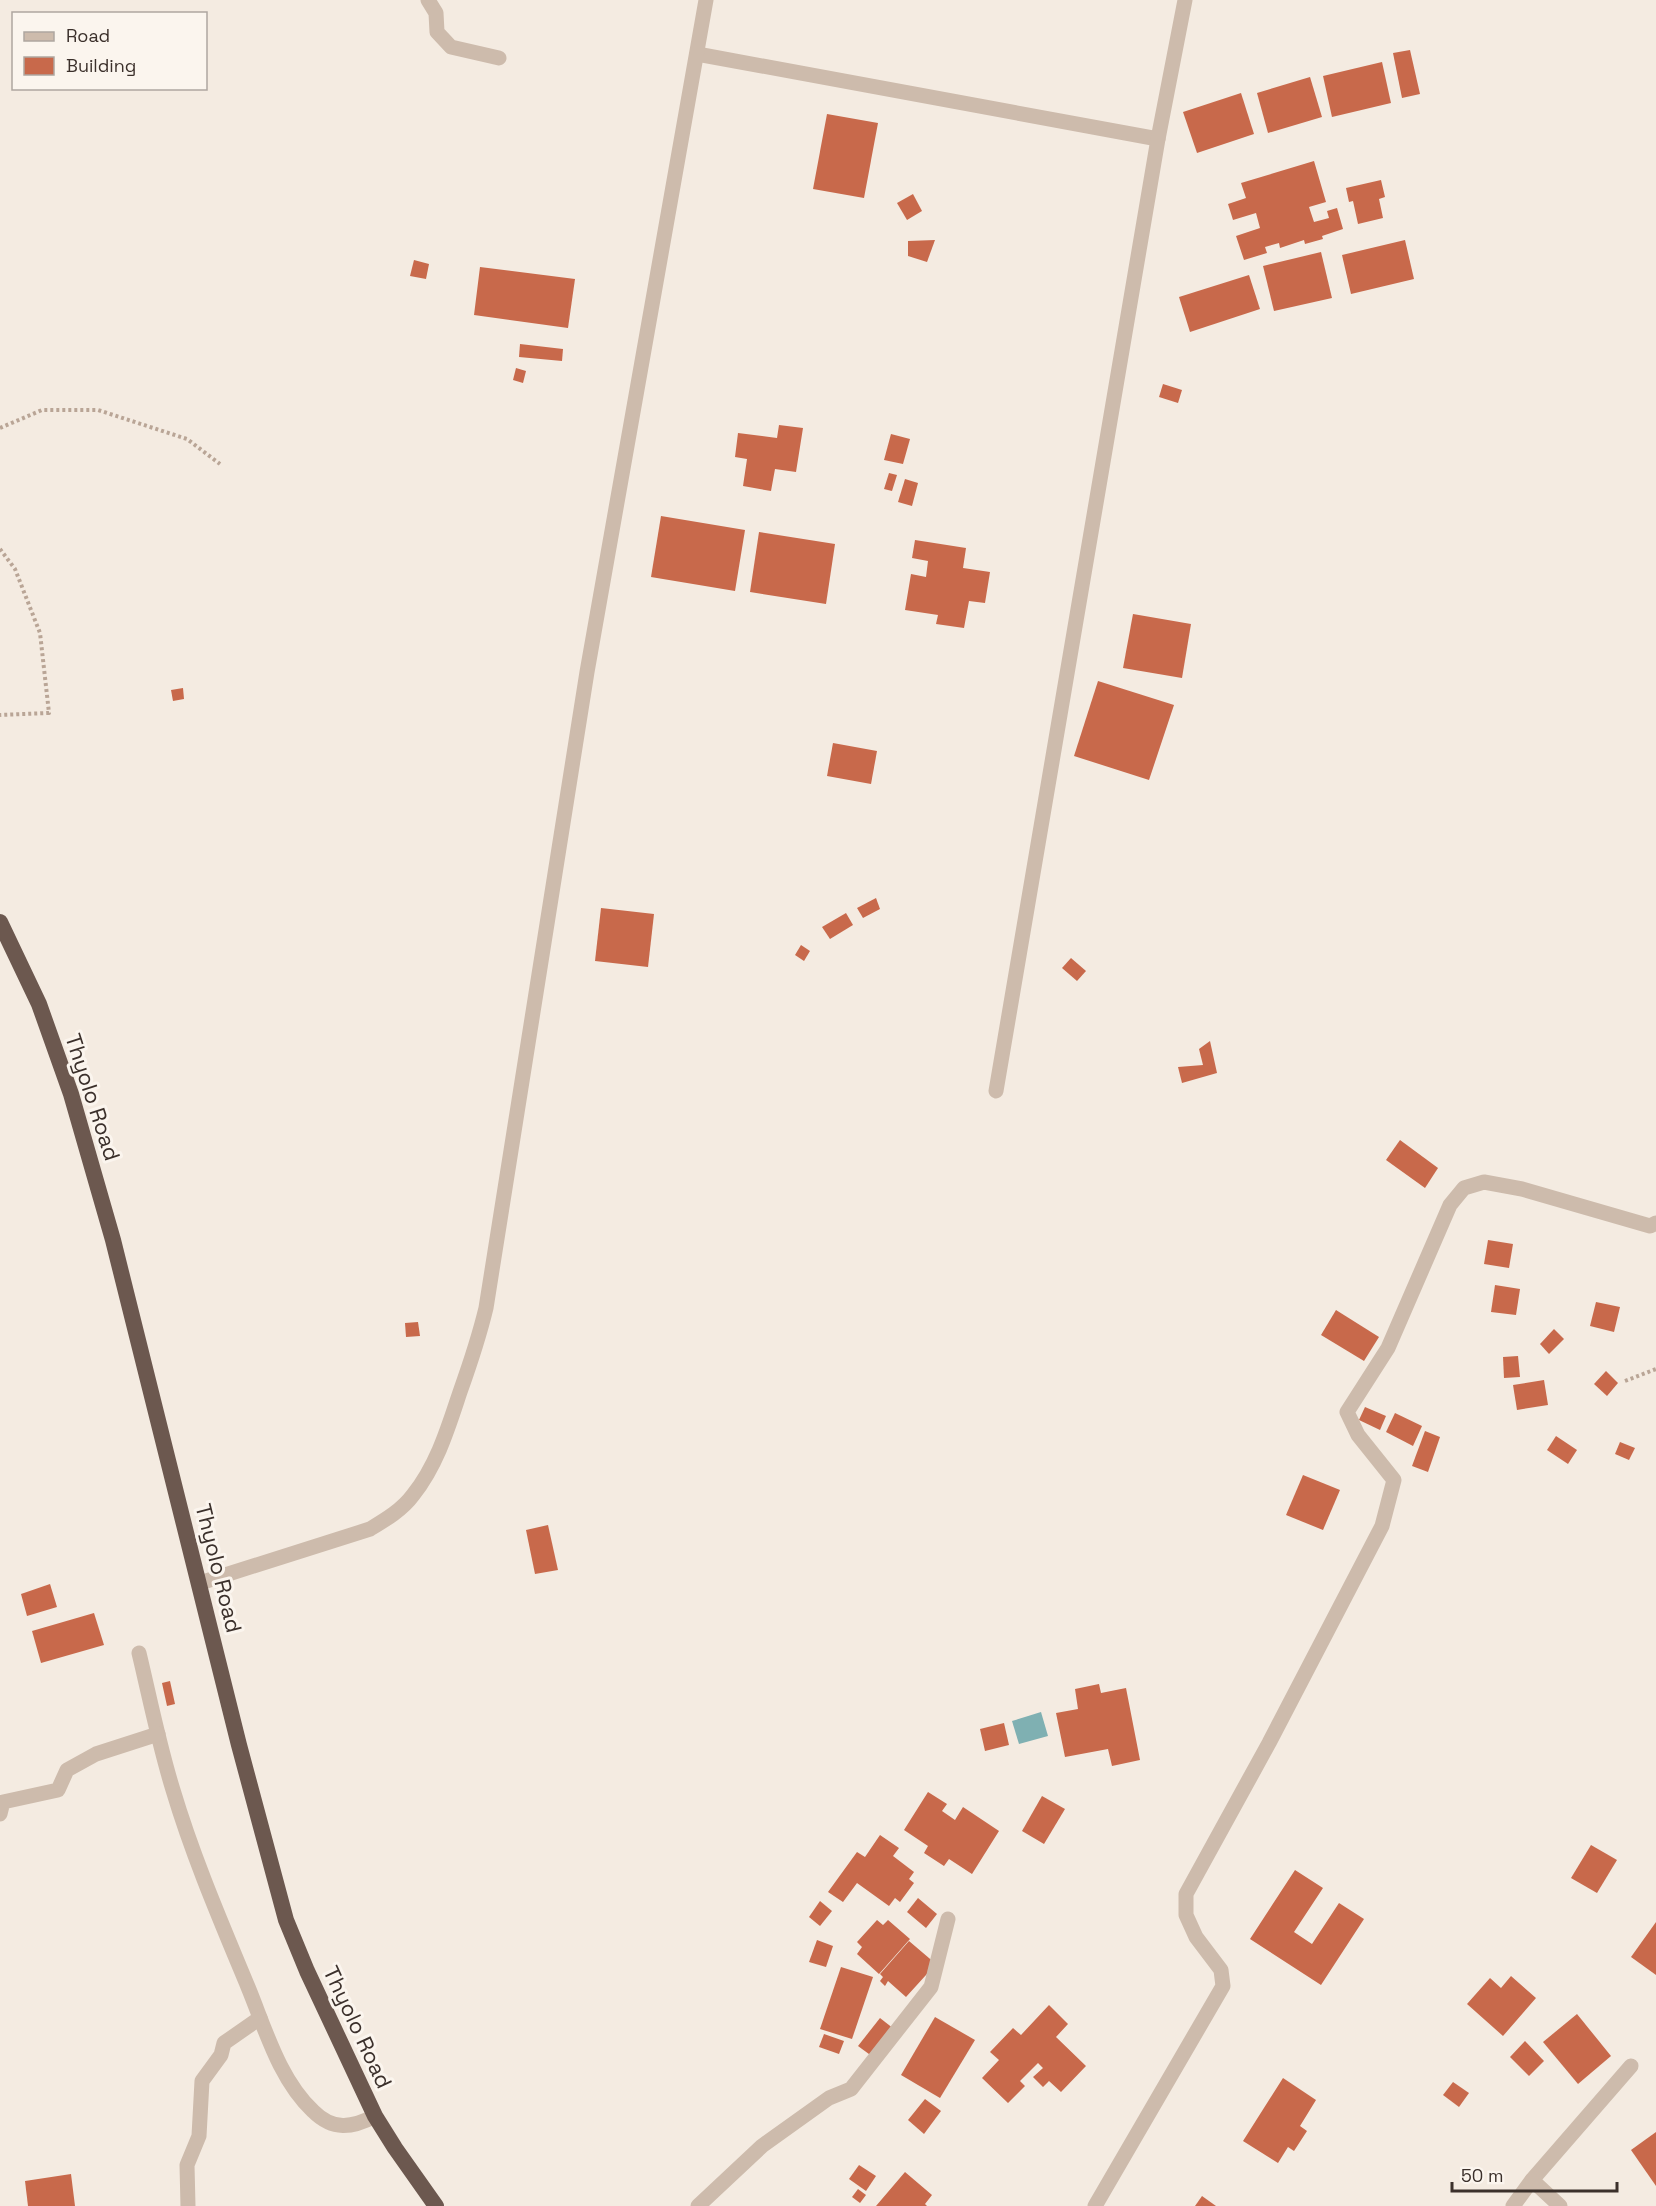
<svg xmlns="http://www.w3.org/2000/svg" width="1656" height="2206" font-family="'Space Grotesk',sans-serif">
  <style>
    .water { fill: #7fb0b2 }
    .building { fill: #c8694b }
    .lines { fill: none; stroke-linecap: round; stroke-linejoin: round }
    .path { stroke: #b9a596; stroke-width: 4; stroke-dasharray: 3 3; stroke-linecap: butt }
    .minor { stroke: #cdbbac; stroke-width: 15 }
    .trunk { stroke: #6c584f; stroke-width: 16 }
    .labels { text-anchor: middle; stroke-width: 6; stroke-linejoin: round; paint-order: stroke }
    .street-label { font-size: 22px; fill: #3b302b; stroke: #fbf5ee }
  </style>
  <rect width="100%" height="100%" fill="#f4ebe1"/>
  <path class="water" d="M1041 1712 1048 1736 1019 1744 1012 1721Z"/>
  <g class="building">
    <path d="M1410 50 1420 94 1402 98 1393 53Z"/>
    <path d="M1382 62 1391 103 1332 117 1323 76Z"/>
    <path d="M1310 77 1322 117 1268 133 1257 93Z"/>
    <path d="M1241 93 1254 134 1197 153 1183 112Z"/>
    <path d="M827 114 878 123 864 198 813 189Z"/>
    <path d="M1314 161 1326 202 1309 207 1314 222 1329 218 1327 211 1337 208 1343 229 1322 236 1323 239 1305 244 1304 240 1280 248 1279 243 1265 247 1267 253 1244 260 1236 236 1260 228 1256 213 1233 220 1228 204 1246 198 1241 183Z"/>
    <path d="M1381 180 1385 197 1379 199 1383 218 1358 224 1353 201 1349 202 1346 188Z"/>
    <path d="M913 194 922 211 907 220 897 203Z"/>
    <path d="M935 240 927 262 908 256V241Z"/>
    <path d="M1405 240 1414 279 1351 294 1342 255Z"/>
    <path d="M1321 252 1332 298 1274 311 1263 266Z"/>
    <path d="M414 260 429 264 426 279 410 276Z"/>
    <path d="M480 267 575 279 568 328 474 315Z"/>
    <path d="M1249 275 1260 309 1190 332 1179 297Z"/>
    <path d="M520 344 563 349 562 361 519 357Z"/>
    <path d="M516 368 526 371 523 383 513 380Z"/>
    <path d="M1163 384 1182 390 1178 403 1159 397Z"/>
    <path d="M779 425 803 428 796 472 775 469 771 491 743 486 747 459 735 457 738 433 777 438Z"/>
    <path d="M891 434 910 439 903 464 884 460Z"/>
    <path d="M889 473 897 475 892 491 884 489Z"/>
    <path d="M905 479 918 483 912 506 898 502Z"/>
    <path d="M661 516 745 530 735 591 651 577Z"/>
    <path d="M759 532 835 544 826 604 750 592Z"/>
    <path d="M915 540 966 548 963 568 990 572 985 603 969 601 964 628 936 624 938 615 905 610 911 574 926 577 928 561 912 558Z"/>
    <path d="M1133 614 1191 624 1182 678 1123 668Z"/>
    <path d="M1098 681 1174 705 1149 780 1074 756Z"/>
    <path d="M183 688 184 699 173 701 171 690Z"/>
    <path d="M833 743 877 751 871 784 827 776Z"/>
    <path d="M876 898 880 909 863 918 857 908Z"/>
    <path d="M601 908 654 914 648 967 595 961Z"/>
    <path d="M846 913 853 925 830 939 822 927Z"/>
    <path d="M801 945 810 951 804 961 795 955Z"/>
    <path d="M1071 958 1086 971 1077 981 1062 968Z"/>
    <path d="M1210 1041 1217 1073 1182 1083 1178 1067 1203 1065 1199 1049Z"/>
    <path d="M1400 1140 1438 1168 1425 1188 1386 1160Z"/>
    <path d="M1488 1240 1513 1244 1509 1268 1484 1264Z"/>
    <path d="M1495 1285 1520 1289 1516 1315 1491 1312Z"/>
    <path d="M1596 1302 1620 1307 1614 1332 1590 1326Z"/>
    <path d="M1336 1310 1379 1337 1364 1361 1321 1335Z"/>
    <path d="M418 1322 420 1336 406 1337 405 1323Z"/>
    <path d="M1554 1329 1564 1339 1549 1354 1540 1344Z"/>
    <path d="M1518 1356 1520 1377 1504 1378 1503 1357Z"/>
    <path d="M1606 1371 1618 1383 1607 1396 1594 1384Z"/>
    <path d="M1544 1380 1548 1405 1517 1410 1513 1385Z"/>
    <path d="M1365 1407 1386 1416 1380 1430 1359 1420Z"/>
    <path d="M1395 1413 1422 1426 1413 1446 1386 1432Z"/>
    <path d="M1425 1431 1440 1437 1428 1472 1412 1466Z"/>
    <path d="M1556 1436 1577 1450 1568 1464 1547 1450Z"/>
    <path d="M1620 1442 1635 1448 1629 1460 1615 1454Z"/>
    <path d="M1303 1475 1340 1490 1323 1530 1286 1515Z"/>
    <path d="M548 1525 558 1570 535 1574 526 1530Z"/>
    <path d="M50 1584 57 1607 27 1616 21 1594Z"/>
    <path d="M94 1613 104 1645 41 1663 32 1631Z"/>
    <path d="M170 1681 175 1704 167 1706 162 1683Z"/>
    <path d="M1099 1684 1101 1693 1126 1688 1140 1760 1112 1766 1108 1749 1065 1757 1056 1713 1078 1709 1075 1689Z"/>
    <path d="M1004 1723 1009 1745 985 1751 980 1729Z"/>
    <path d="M928 1792 947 1804 942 1811 955 1820 963 1807 999 1831 972 1874 949 1859 944 1866 924 1853 928 1846 904 1830Z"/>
    <path d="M1042 1796 1065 1809 1044 1844 1022 1831Z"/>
    <path d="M880 1835 899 1848 893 1856 914 1872 909 1879 914 1883 900 1902 895 1898 889 1906 857 1883 843 1902 828 1892 857 1852 865 1857Z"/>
    <path d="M1591 1845 1617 1860 1597 1893 1571 1878Z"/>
    <path d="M1295 1870 1323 1888 1294 1932 1312 1944 1339 1903 1364 1919 1321 1985 1250 1939Z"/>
    <path d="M918 1898 937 1914 926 1928 907 1912Z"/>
    <path d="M820 1901 832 1911 820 1926 809 1917Z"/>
    <path d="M877 1920 883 1925 888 1920 910 1939 879 1974 857 1954 862 1947 857 1942Z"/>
    <path d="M1656 1922V1975L1631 1957Z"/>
    <path d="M817 1940 833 1946 826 1967 809 1962Z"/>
    <path d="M909 1941 936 1964 906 1997 888 1981 885 1986 880 1981 883 1977 880 1974Z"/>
    <path d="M841 1967 873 1977 852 2039 820 2029Z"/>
    <path d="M1511 1976 1536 1998 1503 2036 1467 2004 1490 1978 1501 1988Z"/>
    <path d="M1049 2005 1068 2024 1056 2037 1086 2066 1061 2092 1049 2081 1043 2087 1033 2077 1043 2068 1038 2063 1020 2081 1025 2086 1008 2103 982 2078 999 2060 990 2052 1013 2028 1021 2035Z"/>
    <path d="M1577 2014 1611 2056 1578 2084 1543 2042Z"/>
    <path d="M935 2017 975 2040 940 2098 901 2075Z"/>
    <path d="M880 2018 894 2029 873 2057 858 2046Z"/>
    <path d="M824 2034 844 2041 839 2054 819 2047Z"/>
    <path d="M1525 2041 1544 2061 1529 2076 1510 2057Z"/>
    <path d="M1283 2078 1316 2100 1300 2126 1307 2131 1294 2151 1288 2147 1278 2163 1243 2141Z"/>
    <path d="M1453 2082 1469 2093 1459 2107 1443 2095Z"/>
    <path d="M925 2099 941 2111 924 2134 908 2120Z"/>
    <path d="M1656 2132V2186L1631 2150Z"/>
    <path d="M859 2165 876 2176 866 2191 849 2179Z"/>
    <path d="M905 2172 932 2195 925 2204 927 2206H876Z"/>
    <path d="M71 2174 75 2206H28L25 2181Z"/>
    <path d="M858 2189 866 2195 860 2203 852 2197Z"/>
    <path d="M1202 2196 1216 2206H1195Z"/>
  </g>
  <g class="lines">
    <g class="path">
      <path d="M0 428 42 410H98L187 439 220 464"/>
      <path d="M0 549 15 569 40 633 49 713 0 715"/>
      <path d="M1625 1381 1656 1369"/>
    </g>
    <g class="minor">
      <path d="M428 0 436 13 437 32 451 47 499 58"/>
      <path d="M697 54 1158 139"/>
      <path d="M996 1091 1158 139 1185 0"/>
      <path d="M200 1583 370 1529C385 1520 402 1510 413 1495 437 1465 448 1428 460 1392 470 1364 479 1337 486 1308L587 672 706 0"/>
      <path d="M139 1653C150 1699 159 1745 173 1790 193 1857 221 1922 248 1987 265 2028 279 2079 313 2111 333 2131 352 2128 375 2116"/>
      <path d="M0 1814 3 1802 58 1790 67 1770 96 1754 158 1734"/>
      <path d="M1532 2180 1560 2206"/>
      <path d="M188 2206 187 2165 199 2136 202 2081 221 2055 224 2043 260 2018"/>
      <path d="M698 2206 762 2146 829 2098 851 2089 931 1987 948 1919"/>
      <path d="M1095 2206 1223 1986 1221 1970 1196 1937 1186 1915V1894L1269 1743 1382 1526 1394 1480 1358 1435 1347 1412 1388 1348 1450 1205 1464 1188 1484 1182 1522 1189 1650 1226 1656 1223"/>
      <path d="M1513 2206 1532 2180 1631 2066"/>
    </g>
    <path class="trunk" d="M0 922 39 1004 71 1094 113 1240 239 1745 286 1920 307 1971 375 2116 395 2148 436 2206"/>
  </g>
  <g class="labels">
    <g class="street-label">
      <text transform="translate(93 1097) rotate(72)" y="8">Thyolo Road</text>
      <text transform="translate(219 1568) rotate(76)" y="8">Thyolo Road</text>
      <text transform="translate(358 2027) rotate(65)" y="8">Thyolo Road</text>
    </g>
  </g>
  <rect x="12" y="12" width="195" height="78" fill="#fbf5ee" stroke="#aea6a0" stroke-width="1.5"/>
  <rect x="24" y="32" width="30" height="9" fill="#cdbbac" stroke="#aea6a0" stroke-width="1.5"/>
  <text x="66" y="42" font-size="18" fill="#3b302b">Road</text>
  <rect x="24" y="57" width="30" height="18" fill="#c8694b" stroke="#aea6a0" stroke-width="1.5"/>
  <text x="66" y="72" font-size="18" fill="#3b302b">Building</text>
  <path d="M1452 2182v9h165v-9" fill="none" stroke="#3b302b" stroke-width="3"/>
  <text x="1461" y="2182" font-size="18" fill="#3b302b" stroke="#fbf5ee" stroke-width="4.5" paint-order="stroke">50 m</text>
</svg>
